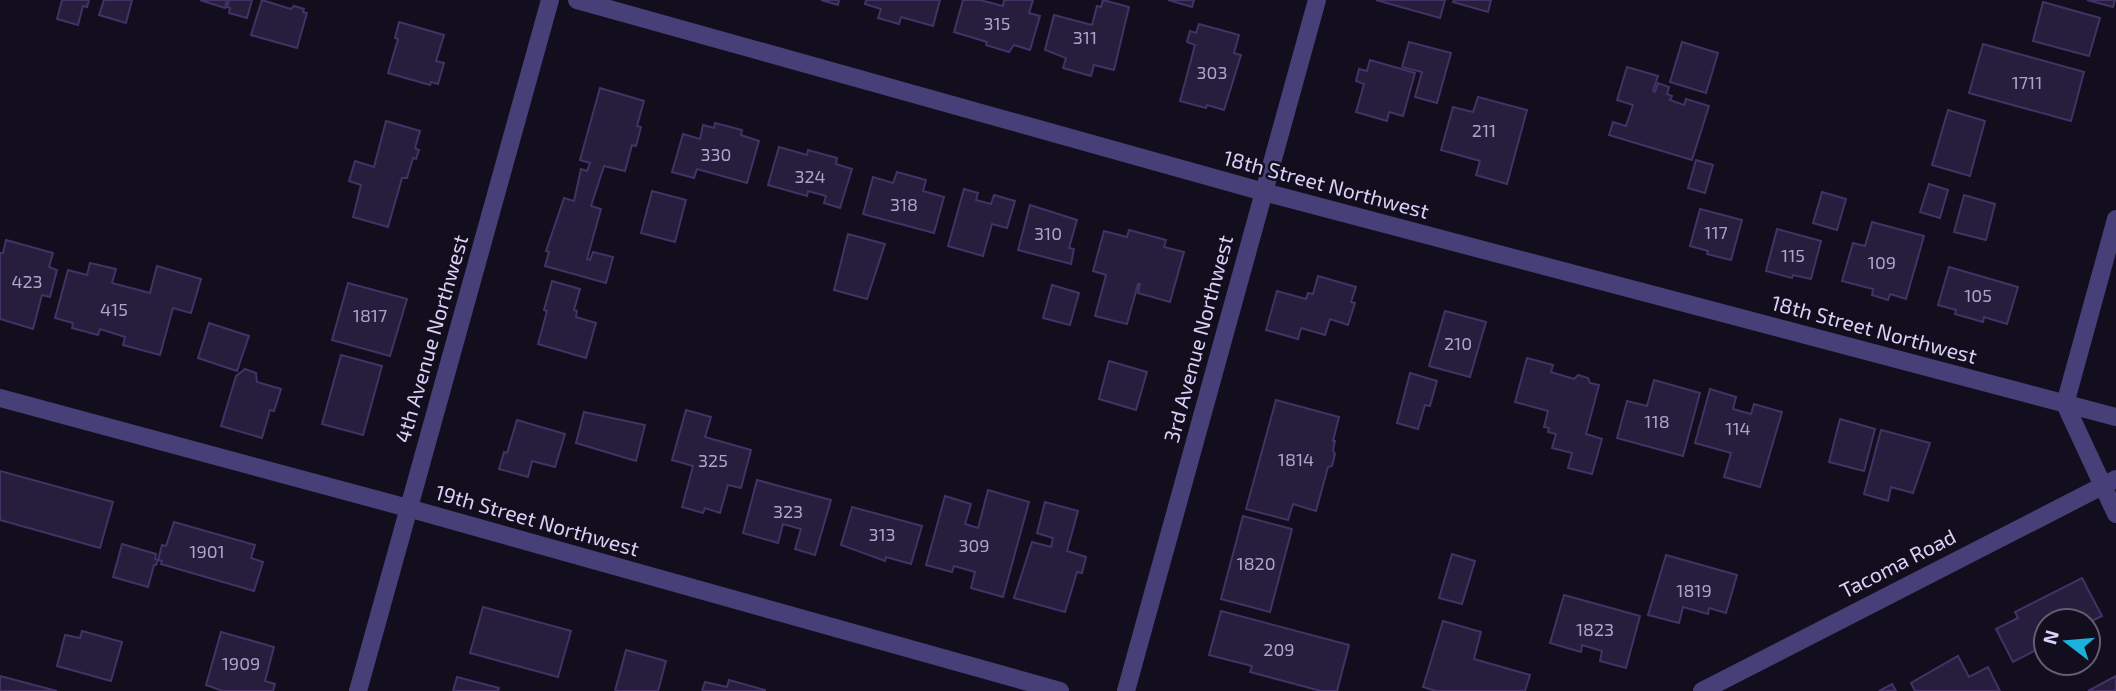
<svg xmlns="http://www.w3.org/2000/svg" width="2116" height="691" font-family="'Exo 2',sans-serif">
  <style>
    .building { fill: #271d3c; stroke: #423265; stroke-width: 2 }
    .lines { fill: none; stroke-linecap: round; stroke-linejoin: round }
    .minor { stroke: #473f77; stroke-width: 18 }
    .labels { text-anchor: middle; stroke-width: 5; stroke-linejoin: round; paint-order: stroke }
    .number-label { font-size: 18px; fill: #ada4ca }
    .street-label { font-size: 21px; fill: #dad1f9; stroke: #130e1d }
  </style>
  <rect width="100%" height="100%" fill="#130e1d"/>
  <g class="building">
    <path d="M62 0H89L87 7 83 6 78 25 57 19Z"/>
    <path d="M104 0H132L126 23 99 15Z"/>
    <path d="M200 0H227L225 8Z"/>
    <path d="M229 0H252L247 18 229 13 230 8 227 7Z"/>
    <path d="M262 0 291 9 294 6 304 9 303 12 307 13 297 48 251 35Z"/>
    <path d="M821 0H839L838 5Z"/>
    <path d="M866 0H940L933 26 901 17 899 24 878 18 881 9 865 4Z"/>
    <path d="M963 0H980L1003 6 1004 0H1033L1029 13 1040 16 1030 50 1014 45 1009 52 986 45 987 42 954 32Z"/>
    <path d="M1103 0 1129 7 1114 70 1094 65 1091 76 1063 68 1066 58 1045 50 1054 15 1092 25 1097 6 1101 7Z"/>
    <path d="M1168 0H1194L1192 7Z"/>
    <path d="M1376 0H1445L1440 18Z"/>
    <path d="M1454 0H1491L1488 12 1453 2Z"/>
    <path d="M2087 0H2115L2113 7Z"/>
    <path d="M2043 2 2100 18 2089 56 2033 41Z"/>
    <path d="M399 22 444 35 436 61 444 63 438 84 431 82 430 85 388 73 398 39 395 38Z"/>
    <path d="M1199 24 1239 35 1234 53 1241 55 1224 110 1207 105 1206 108 1180 101 1195 45 1187 42 1190 31 1196 33Z"/>
    <path d="M1409 42 1451 53 1437 103 1415 97 1422 72 1402 67Z"/>
    <path d="M1682 42 1718 53 1706 93 1670 82Z"/>
    <path d="M1983 44 2084 72 2071 121 1969 93Z"/>
    <path d="M1370 60 1415 73 1403 116 1389 112 1387 121 1356 112 1364 84 1356 81 1359 69 1367 71Z"/>
    <path d="M1627 67 1658 76 1653 91 1655 92 1658 83 1669 87 1667 94 1672 96 1670 100 1684 105 1686 99 1709 106 1692 160 1609 135 1613 122 1626 126 1633 105 1617 100Z"/>
    <path d="M600 88 644 101 637 126 641 127 636 146 632 145 625 171 604 166 591 206 601 209 587 259 590 260 593 252 613 257 606 283 545 266 549 252 546 251 564 198 574 201 581 169 587 171 590 163 580 160Z"/>
    <path d="M1478 97 1527 110 1507 184 1476 175 1480 161 1441 150 1453 107 1473 112Z"/>
    <path d="M1948 110 1985 121 1970 176 1932 165Z"/>
    <path d="M386 121 420 131 415 148 419 150 416 159 413 158 407 178H402L388 227 353 217 361 185 349 181 355 161 374 167Z"/>
    <path d="M715 123 742 130 741 135 759 141 747 183 697 169 694 178 672 172 683 134 700 139 703 125 714 128Z"/>
    <path d="M779 147 807 155 808 150 837 158 836 164 852 169 840 208 824 203 826 196 808 191 807 196 768 185Z"/>
    <path d="M1696 160 1713 165 1705 193 1688 188Z"/>
    <path d="M897 172 926 180 923 191 944 197 934 233 863 214 873 177 893 183Z"/>
    <path d="M1929 184 1948 190 1940 218 1920 212Z"/>
    <path d="M964 189 978 193 976 200 991 204 994 195 1015 201 1007 228 992 224 983 256 948 246Z"/>
    <path d="M652 191 686 200 675 242 641 233Z"/>
    <path d="M1822 192 1846 199 1837 230 1813 223Z"/>
    <path d="M1964 195 1995 204 1986 240 1954 232Z"/>
    <path d="M1030 205 1077 220 1069 248 1074 249 1071 264 1018 250Z"/>
    <path d="M1700 209 1742 220 1731 260 1707 254 1708 251 1690 246Z"/>
    <path d="M1872 222 1924 236 1906 299 1890 294 1888 300 1872 295 1873 289 1842 281 1853 243 1865 246Z"/>
    <path d="M1777 229 1821 241 1811 279 1793 275 1792 278 1766 271Z"/>
    <path d="M1129 230 1166 240 1164 247 1184 252 1170 302 1138 293 1140 284H1138L1127 324 1095 316 1106 275 1093 271 1104 231 1127 237Z"/>
    <path d="M848 234 885 244 867 299 834 290Z"/>
    <path d="M6 240 53 253 49 267 57 270 50 297 42 295 33 329 0 319V253H3Z"/>
    <path d="M90 263 116 269 112 283 150 293 157 266 201 279 191 313 173 308 160 355 123 345 125 337 100 329 98 335 72 328 73 323 55 318 68 270 87 275Z"/>
    <path d="M1949 267 2018 287 2007 324 1984 317 1983 322 1955 314 1956 310 1938 305Z"/>
    <path d="M1318 276 1356 287 1351 302 1355 303 1348 325 1330 319 1325 335 1301 328 1298 339 1266 330 1277 291 1306 299 1308 293 1313 294Z"/>
    <path d="M552 281 580 289 574 310 577 311 576 317 596 323 586 358 538 344 547 311 544 310Z"/>
    <path d="M348 283 407 299 390 356 332 340Z"/>
    <path d="M1052 285 1079 293 1070 325 1043 318Z"/>
    <path d="M1445 311 1486 322 1470 377 1429 366Z"/>
    <path d="M209 323 249 336 237 371 198 358Z"/>
    <path d="M341 355 382 366 363 435 322 424Z"/>
    <path d="M1527 358 1553 365 1551 372 1574 379 1578 375 1588 378 1590 383 1599 385 1586 434 1602 439 1592 474 1568 468 1572 453 1552 448 1556 434 1548 432 1549 428 1544 427 1548 411 1515 402Z"/>
    <path d="M1109 361 1147 372 1136 410 1099 399Z"/>
    <path d="M245 369 256 373 257 382 281 389 274 411 270 410 262 438 221 426 236 376Z"/>
    <path d="M1410 373 1437 381 1430 406 1425 405 1418 429 1397 423Z"/>
    <path d="M1654 380 1700 393 1683 456 1617 438 1627 401 1647 406Z"/>
    <path d="M1710 389 1736 397 1733 409 1751 414 1754 404 1782 412 1760 487 1724 477 1731 453 1695 443Z"/>
    <path d="M1276 400 1339 417 1333 441H1335L1333 450 1335 454 1332 466 1328 467 1316 511 1293 504 1288 520 1246 509Z"/>
    <path d="M686 410 711 417 705 437 751 450 741 488 728 485 720 513 705 508 703 513 682 507 693 466 672 460Z"/>
    <path d="M584 412 645 425 636 461 576 443Z"/>
    <path d="M1840 419 1875 429 1864 471 1829 462Z"/>
    <path d="M517 420 565 434 555 467 532 461 528 477 499 469 504 452 507 453Z"/>
    <path d="M1881 430 1930 443 1913 493 1891 487 1888 501 1864 494Z"/>
    <path d="M0 471 113 502 100 548 0 520Z"/>
    <path d="M757 480 831 500 815 555 795 549 801 529 783 524 778 543 743 533Z"/>
    <path d="M988 490 1029 502 1003 597 971 588 975 572 954 566 952 572 926 565 945 496 971 504 965 524 978 528Z"/>
    <path d="M1045 502 1078 511 1067 551 1086 557 1082 573 1077 572 1065 612 1014 598 1032 542 1051 547 1053 538 1037 533Z"/>
    <path d="M852 507 922 526 911 564 886 557 885 561 841 545Z"/>
    <path d="M1243 516 1292 529 1270 612 1221 599Z"/>
    <path d="M174 522 255 545 251 558 263 562 254 591 161 564 162 561 158 560 162 545 166 546Z"/>
    <path d="M122 544 156 554 155 559 158 560 156 565H154L148 587 113 577Z"/>
    <path d="M1452 554 1475 561 1462 604 1439 598Z"/>
    <path d="M1666 555 1737 575 1726 613 1709 608 1708 614 1683 607 1679 623 1648 615Z"/>
    <path d="M2082 578 2102 616 2088 623V621H2046V645L2013 662 1996 629 2018 618 2015 612Z"/>
    <path d="M1564 595 1640 616 1626 668 1600 661 1602 651 1582 645 1581 652 1550 643Z"/>
    <path d="M483 607 571 631 558 677 470 653Z"/>
    <path d="M1221 611 1349 645 1337 691H1321L1250 672 1252 666 1209 655Z"/>
    <path d="M1443 621 1481 632 1474 659 1530 675 1525 691H1436L1423 687Z"/>
    <path d="M82 631 122 642 111 681 57 666 65 635 80 638Z"/>
    <path d="M221 632 274 647 265 681 275 684 273 691H223L206 685Z"/>
    <path d="M626 650 666 661 658 691H615Z"/>
    <path d="M1958 656 1969 677 1988 667 2000 691H1915L1911 683Z"/>
    <path d="M0 676 57 691H0Z"/>
    <path d="M2116 676V691H2088Z"/>
    <path d="M457 677 499 688 498 691H453Z"/>
    <path d="M729 680 765 690V691H702L705 682 727 687Z"/>
    <path d="M1892 684 1896 691H1879Z"/>
  </g>
  <g class="lines">
    <g class="minor">
      <path d="M577 0 1264 192 2116 417"/>
      <path d="M2116 219 2065 404 2116 514"/>
      <path d="M0 398 408 508 1060 691"/>
      <path d="M358 691 550 0"/>
      <path d="M1126 691 1317 0"/>
      <path d="M1702 691 2116 479"/>
    </g>
  </g>
  <g class="labels">
    <g class="number-label">
      <text x="997" y="30">315</text>
      <text x="1085" y="44">311</text>
      <text x="1212" y="79">303</text>
      <text x="2027" y="89">1711</text>
      <text x="1484" y="137">211</text>
      <text x="716" y="161">330</text>
      <text x="810" y="183">324</text>
      <text x="904" y="211">318</text>
      <text x="1716" y="239">117</text>
      <text x="1048" y="240">310</text>
      <text x="1793" y="262">115</text>
      <text x="1882" y="269">109</text>
      <text x="27" y="288">423</text>
      <text x="1978" y="302">105</text>
      <text x="114" y="316">415</text>
      <text x="370" y="322">1817</text>
      <text x="1458" y="350">210</text>
      <text x="1657" y="428">118</text>
      <text x="1738" y="435">114</text>
      <text x="1296" y="466">1814</text>
      <text x="713" y="467">325</text>
      <text x="788" y="518">323</text>
      <text x="882" y="541">313</text>
      <text x="974" y="552">309</text>
      <text x="207" y="558">1901</text>
      <text x="1256" y="570">1820</text>
      <text x="1694" y="597">1819</text>
      <text x="1595" y="636">1823</text>
      <text x="1279" y="656">209</text>
      <text x="241" y="670">1909</text>
    </g>
    <g class="street-label">
      <text transform="translate(1326 185) rotate(15)" y="7">18th Street Northwest</text>
      <text transform="translate(1874 330) rotate(15)" y="7">18th Street Northwest</text>
      <text transform="translate(432 339) rotate(-74)" y="7">4th Avenue Northwest</text>
      <text transform="translate(1199 339) rotate(-75)" y="7">3rd Avenue Northwest</text>
      <text transform="translate(537 521) rotate(16)" y="7">19th Street Northwest</text>
      <text transform="translate(1898 564) rotate(-27)" y="7">Tacoma Road</text>
    </g>
  </g>
  <g transform="translate(2067 642) rotate(286)"><circle r="33" fill="#130e1d" stroke="#635c75" stroke-width="2"/>
  <path d="M0-5L12 26L0 18L-12 26Z" fill="#1ab2db"/>
  <text y="-10" font-size="19" font-weight="bold" text-anchor="middle" fill="#dad1f9">N</text>
  </g>
</svg>
